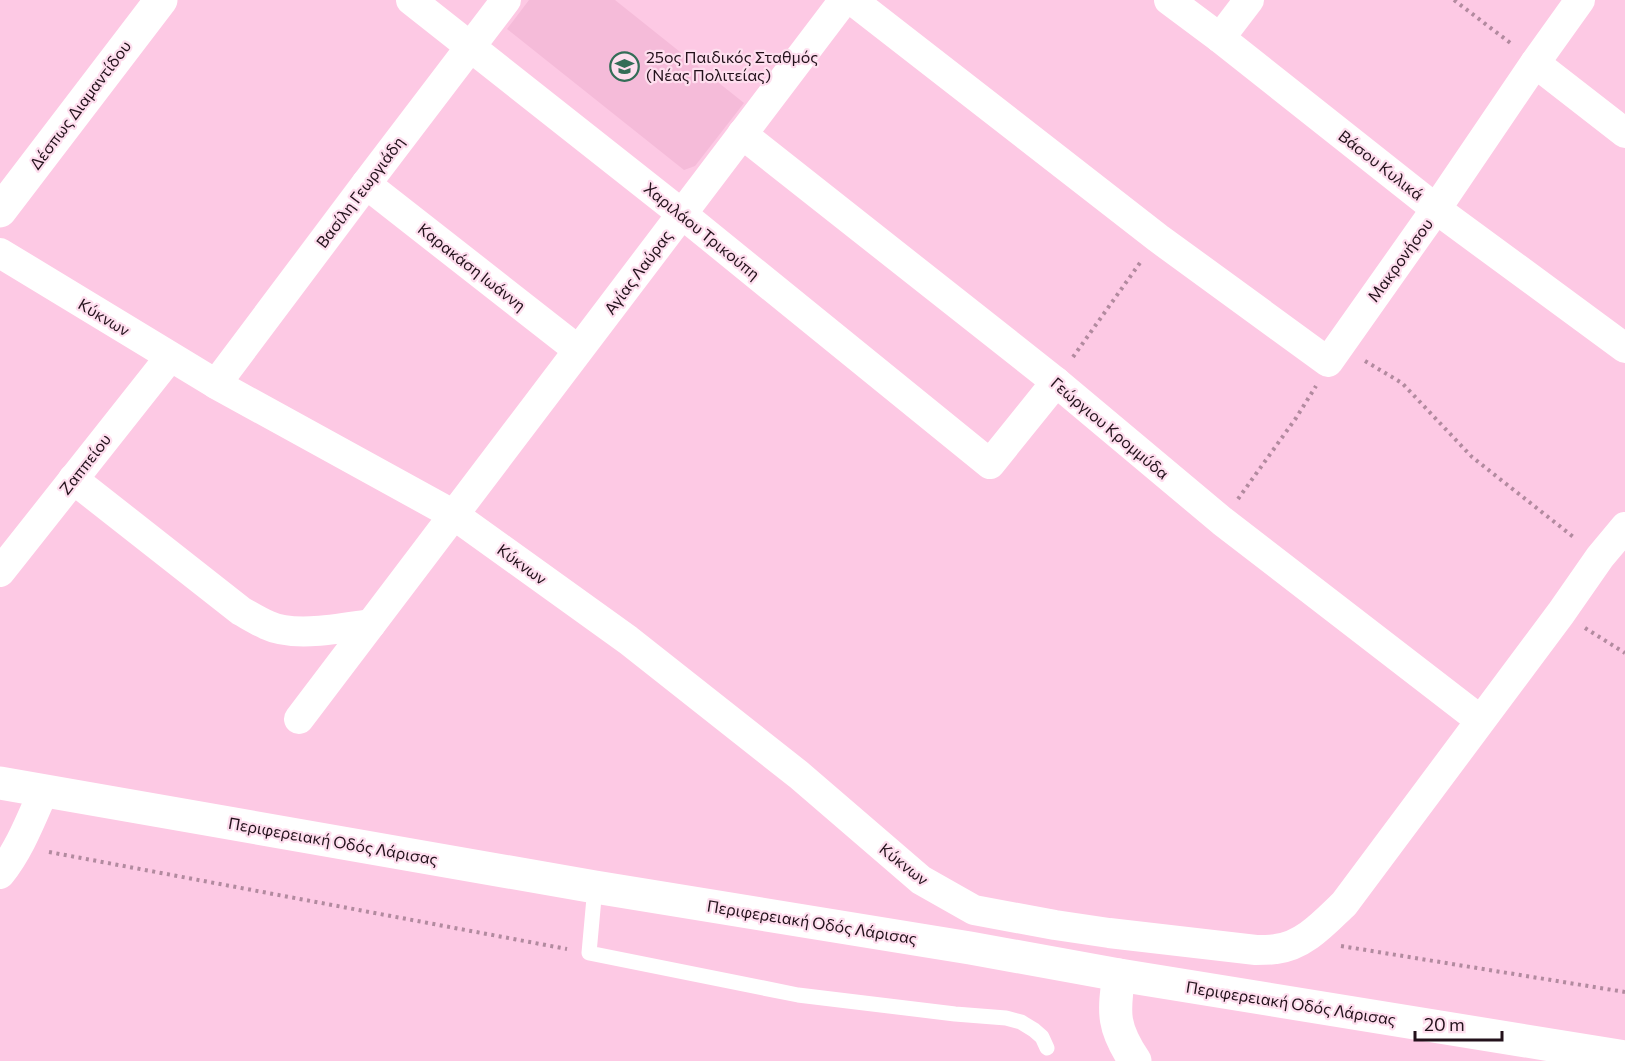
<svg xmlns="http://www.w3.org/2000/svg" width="1625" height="1061" font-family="Commissioner,sans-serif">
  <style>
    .built { fill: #f5bbd9 }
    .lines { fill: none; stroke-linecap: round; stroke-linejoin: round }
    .path { stroke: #b28a9f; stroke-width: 4; stroke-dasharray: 3 4.5; stroke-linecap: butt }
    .service { stroke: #fff; stroke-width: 15 }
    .minor { stroke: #fff; stroke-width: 30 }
    .tertiary { stroke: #fff; stroke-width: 33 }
    .trunk { stroke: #fff; stroke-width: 33 }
    .labels { text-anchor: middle; stroke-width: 4.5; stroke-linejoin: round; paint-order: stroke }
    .poi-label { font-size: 16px; fill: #23111b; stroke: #fedeee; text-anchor: start }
    .street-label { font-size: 16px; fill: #23111b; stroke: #fedeee }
  </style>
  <rect width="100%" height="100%" fill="#fdc9e4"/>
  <path class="built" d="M529 0H615L744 103 695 166 684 170 507 29Z"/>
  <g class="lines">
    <g class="path">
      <path d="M1454 0 1513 45"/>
      <path d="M1073 357 1142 260"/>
      <path d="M1365 361 1402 383 1472 457 1576 539"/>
      <path d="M1238 499 1296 418 1316 386"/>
      <path d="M1585 628 1625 653"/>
      <path d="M49 852 567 949"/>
      <path d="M1341 946 1625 992"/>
    </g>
    <path class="service" d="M595 887 589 953 798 995 955 1014 1006 1018 1021 1022 1034 1030 1042 1037 1047 1048"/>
    <g class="minor">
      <path d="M411 0 682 214 990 464 1056 382"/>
      <path d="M852 0 1158 238 1328 362 1436 209 1535 63 1580 0"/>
      <path d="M1169 0 1220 38 1436 209 1625 348"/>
      <path d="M1220 38 1249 0"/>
      <path d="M1535 63 1625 133"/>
      <path d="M742 134 1056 382 1222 521 1480 720"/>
      <path d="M366 184 578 350"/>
      <path d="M0 253 216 384 454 515 628 640 799 775 921 880 974 910 1055 925 1109 933 1256 950C1263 950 1270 950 1276 949 1304 946 1325 922 1344 904L1561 613 1600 557 1625 527"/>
      <path d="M216 384 366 184 506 0"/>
      <path d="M73 479 241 611C250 616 258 621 267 625 294 638 342 628 371 624"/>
      <path d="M0 572 170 357"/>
      <path d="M299 719 844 0"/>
      <path d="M0 874C20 849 31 819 44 790"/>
    </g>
    <g class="tertiary">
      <path d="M0 211 161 0"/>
      <path d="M1119 975C1113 1014 1113 1028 1135 1061"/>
    </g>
    <path class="trunk" d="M0 783 595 887 970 948 1119 975 1625 1057"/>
  </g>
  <defs>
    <symbol id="school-ring" viewBox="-11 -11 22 22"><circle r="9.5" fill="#fedeee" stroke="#336d57" stroke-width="1.5"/><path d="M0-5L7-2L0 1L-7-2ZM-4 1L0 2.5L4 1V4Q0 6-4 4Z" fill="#336d57"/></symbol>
  </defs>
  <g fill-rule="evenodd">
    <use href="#school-ring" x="608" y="50" width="33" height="33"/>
  </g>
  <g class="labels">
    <g class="poi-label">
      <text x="646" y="63">25ος Παιδικός Σταθμός<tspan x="646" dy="18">(Νέας Πολιτείας)</tspan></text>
    </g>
    <g class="street-label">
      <text transform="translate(80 105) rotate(-53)" y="6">Δέσπως Διαμαντίδου</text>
      <text transform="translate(1381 165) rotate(38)" y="6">Βάσου Κυλικά</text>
      <text transform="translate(360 192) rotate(-53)" y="6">Βασίλη Γεωργιάδη</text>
      <text transform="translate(702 231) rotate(39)" y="6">Χαριλάου Τρικούπη</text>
      <text transform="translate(1400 260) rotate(-54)" y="6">Μακρονήσου</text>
      <text transform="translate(472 267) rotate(38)" y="6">Καρακάση Ιωάννη</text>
      <text transform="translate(638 272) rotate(-53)" y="6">Αγίας Λαύρας</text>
      <text transform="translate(104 317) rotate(31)" y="6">Κύκνων</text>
      <text transform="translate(1110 428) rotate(40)" y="6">Γεώργιου Κρομμύδα</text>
      <text transform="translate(85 464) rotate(-52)" y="6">Ζαππείου</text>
      <text transform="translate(522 564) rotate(36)" y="6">Κύκνων</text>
      <text transform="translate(333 841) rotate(10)" y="6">Περιφερειακή Οδός Λάρισας</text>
      <text transform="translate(904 864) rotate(38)" y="6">Κύκνων</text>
      <text transform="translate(812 922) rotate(9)" y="6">Περιφερειακή Οδός Λάρισας</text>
      <text transform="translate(1291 1003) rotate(9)" y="6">Περιφερειακή Οδός Λάρισας</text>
    </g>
  </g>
  <path d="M1415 1031v9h87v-9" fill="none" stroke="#23111b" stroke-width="3"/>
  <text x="1424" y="1031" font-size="18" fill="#23111b" stroke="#fedeee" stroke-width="4.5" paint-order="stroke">20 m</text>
</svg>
